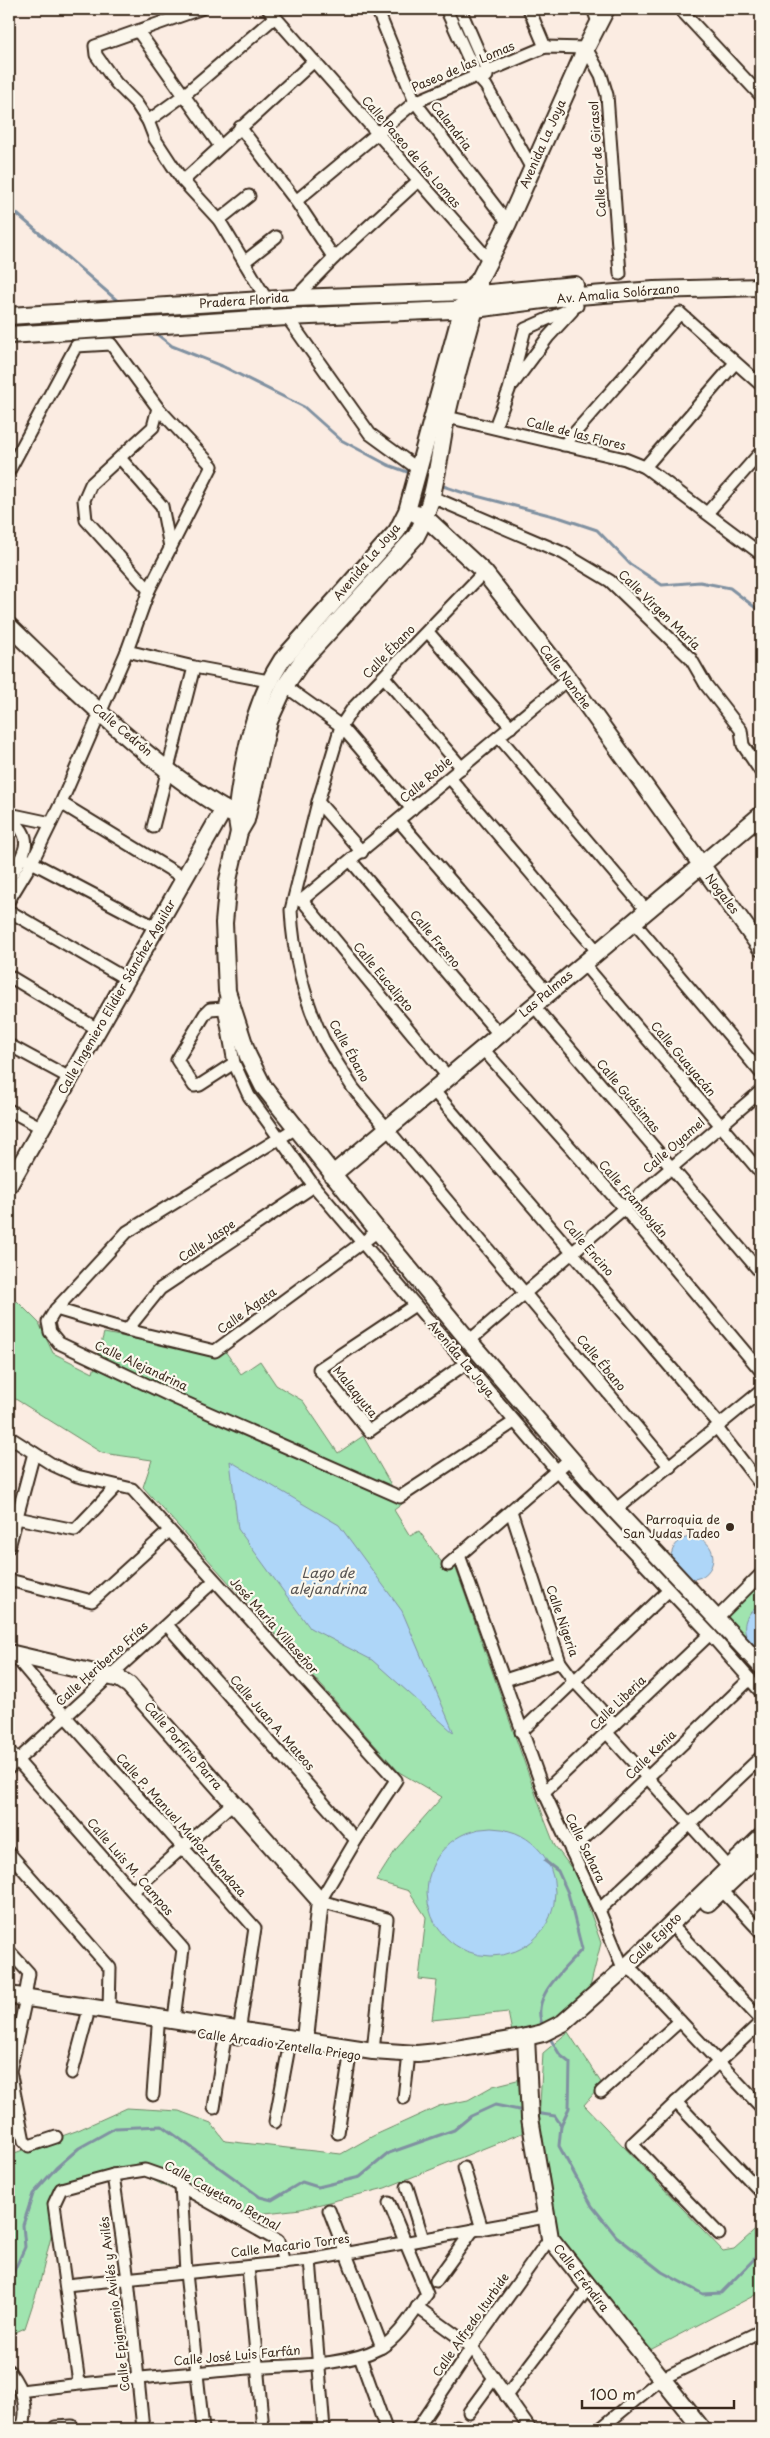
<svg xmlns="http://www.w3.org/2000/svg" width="770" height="2438" font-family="'Playpen Sans',sans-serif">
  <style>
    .green { fill: #a0e4af; stroke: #6e8766 }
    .water { fill: #aed6f8; stroke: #8091a1 }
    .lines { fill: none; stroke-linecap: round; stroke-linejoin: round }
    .stream { stroke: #8091a1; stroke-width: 3 }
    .street-casing { stroke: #3b2a1e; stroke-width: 15 }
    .secondary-casing { stroke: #3b2a1e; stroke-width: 20 }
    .street { stroke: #fbf7ec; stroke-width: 11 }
    .secondary { stroke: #fbf7ec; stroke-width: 16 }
    .poi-dot { fill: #3b2a1e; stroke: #fbf7ec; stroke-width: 2 }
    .labels { text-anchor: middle; stroke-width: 4.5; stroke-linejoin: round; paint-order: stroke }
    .street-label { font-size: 12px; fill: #3b2a1e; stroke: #fbf7ec }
    .poi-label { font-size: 12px; fill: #3b2a1e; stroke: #fbf7ec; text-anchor: end }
    .water-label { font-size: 14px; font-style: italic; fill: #585554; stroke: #fbf7ec }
  </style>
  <rect width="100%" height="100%" fill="#fbece2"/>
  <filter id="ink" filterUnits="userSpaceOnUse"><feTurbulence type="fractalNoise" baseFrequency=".02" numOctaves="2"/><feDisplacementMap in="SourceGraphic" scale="10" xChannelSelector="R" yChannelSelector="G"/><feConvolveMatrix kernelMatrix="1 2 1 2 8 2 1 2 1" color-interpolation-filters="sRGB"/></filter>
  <g filter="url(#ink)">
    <g class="green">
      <path d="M17 1301 39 1323 53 1353 93 1373 104 1333 204 1352 225 1351 241 1374 260 1361 276 1385 303 1401 338 1453 363 1436 402 1504 394 1510 410 1536 419 1531 448 1571 455 1566 544 1818 555 1846 578 1877 601 1943 588 1995 556 2022 513 2037 508 2012 432 2020 437 1981 419 1979 426 1917 409 1891 376 1881 397 1848 442 1797 399 1772 143 1487 152 1460 102 1453 9 1395V1305L12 1306Z"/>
      <path d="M761 1583V1660L723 1621Z"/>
      <path d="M568 2032 602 2084 584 2105 723 2251 734 2249 761 2225V2292L650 2350 555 2230 538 2137 543 2053Z"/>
      <path d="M521 2079 522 2133 385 2188 301 2209 230 2217 144 2176 62 2191 40 2282 25 2328 9 2335V2155L76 2131 127 2108 179 2111 211 2123 225 2141 341 2154 373 2136 439 2106 468 2100 493 2086Z"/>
    </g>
    <g class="water">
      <path d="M230 1461 339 1525 402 1611 454 1733 372 1660 310 1628 238 1529Z"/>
      <circle cx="692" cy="1558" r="21"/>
      <path d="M761 1606V1649L748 1640C741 1626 745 1612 761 1606Z"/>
      <circle cx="491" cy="1892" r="64"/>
    </g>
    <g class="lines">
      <g class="stream">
        <path d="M9 207 120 303"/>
        <path d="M153 331 172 346 222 366 304 407 341 440 388 465 413 474"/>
        <path d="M440 485 461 492 561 518 597 530 630 564 662 585 700 582 730 588 761 612"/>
        <path d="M544 2028C527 1998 565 1970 582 1949L568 1893 558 1871 545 1861"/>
        <path d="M548 2035 560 2055 570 2063 569 2108 561 2125 559 2146 592 2206 616 2236 662 2272 703 2294 721 2293 761 2252"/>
        <path d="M535 2113 555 2116 561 2125"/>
        <path d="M9 2282 25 2247 23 2225 33 2194 56 2168 79 2148 115 2128 162 2126 260 2197 272 2200 302 2182 318 2187 360 2177 389 2153 454 2130 471 2116 495 2105 524 2111"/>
      </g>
      <defs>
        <g id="street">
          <path d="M200 9 95 46 96 55 116 83 136 103 148 121 155 139 172 165 183 181 219 220 267 300"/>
          <path d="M268 9 489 260"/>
          <path d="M377 9 415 102 508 223"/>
          <path d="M446 9 476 75 486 86 531 167"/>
          <path d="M460 9 487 71V76"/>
          <path d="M529 9 545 47"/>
          <path d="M593 9 598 22"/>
          <path d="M680 9 761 96"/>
          <path d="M138 31 220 146"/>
          <path d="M148 121 184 95 275 17"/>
          <path d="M240 127 296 201 334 258"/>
          <path d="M183 181 314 61"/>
          <path d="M296 201 415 102 545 47 586 48 601 75 607 95 620 274"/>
          <path d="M219 220 249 196"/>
          <path d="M244 262 276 237"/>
          <path d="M295 298 334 258 418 181"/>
          <path d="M287 317 370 434 418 469"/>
          <path d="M513 384 548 337 572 311"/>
          <path d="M447 417 625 459 645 467 761 554"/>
          <path d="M495 427 509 390 525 329 577 306"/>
          <path d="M564 445 680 313 761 385"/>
          <path d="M120 458 162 506 170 547"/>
          <path d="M645 467 735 363"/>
          <path d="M9 471 76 346 111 344 158 408 212 466 149 590 127 651 61 803 32 862 9 900"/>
          <path d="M432 497 563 553 610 581 691 659 706 685 741 730 743 745 761 772"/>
          <path d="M708 512 761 452"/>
          <path d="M484 572 353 708 341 726 318 802 291 910C293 953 304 1000 323 1039 332 1056 343 1072 353 1088L670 1467"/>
          <path d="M149 590 86 520 84 500 91 484 153 427 158 408"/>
          <path d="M428 632 511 727"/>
          <path d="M127 651 194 667 269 681"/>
          <path d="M384 677 462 768"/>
          <path d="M285 686 341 726 412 809"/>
          <path d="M499 737 646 910"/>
          <path d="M450 778 597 951"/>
          <path d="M318 802 362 852"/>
          <path d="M61 803 184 878"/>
          <path d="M9 814 51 823"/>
          <path d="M9 818C38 838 23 855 9 879"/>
          <path d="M399 821 548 993"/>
          <path d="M153 827 194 667"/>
          <path d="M22 857 157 928"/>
          <path d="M351 861 499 1034"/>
          <path d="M296 899 302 900 448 1077"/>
          <path d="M302 900 568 679"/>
          <path d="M9 911 128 980"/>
          <path d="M633 921 761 1073"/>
          <path d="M583 963 761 1173"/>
          <path d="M9 976 99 1030"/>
          <path d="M227 993 224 1008 234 1063 249 1096 314 1186 558 1472 710 1634 761 1692"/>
          <path d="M533 1005 761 1273"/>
          <path d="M224 1008 210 1009 205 1014 177 1060 194 1086 200 1085 234 1063"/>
          <path d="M9 1045 70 1078"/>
          <path d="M482 1048 624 1208 761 1371"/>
          <path d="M433 1090 720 1425"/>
          <path d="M9 1110 42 1128"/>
          <path d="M296 1128 127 1232 56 1309 48 1322 50 1332 59 1343 177 1399 400 1497 514 1422"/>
          <path d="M415 1305 319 1369 369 1431 465 1364"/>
          <path d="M56 1309 127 1330 215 1351 378 1231"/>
          <path d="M127 1330 160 1289 314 1186"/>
          <path d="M469 1341 761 1091"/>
          <path d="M717 1428 761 1485"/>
          <path d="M9 1437 53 1465 77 1476 132 1489 396 1780 356 1840 320 1901 387 1919 373 2051"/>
          <path d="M615 1510 761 1391"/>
          <path d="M511 1511 560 1662 575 1682 615 1725"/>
          <path d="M17 1518 75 1530 117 1486"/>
          <path d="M9 1547 34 1453"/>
          <path d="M459 1555 544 1792 599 1910 621 1963 635 1973 761 2107"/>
          <path d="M448 1565 570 1459"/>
          <path d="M9 1580 92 1601 169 1531"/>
          <path d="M717 1618 761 1574"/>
          <path d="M167 1625 356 1840"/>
          <path d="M13 1654 65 1716 255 1928 238 2039"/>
          <path d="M505 1680 560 1662"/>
          <path d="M521 1732 668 1591"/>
          <path d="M607 1733 734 1873"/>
          <path d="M9 1751 183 1949 174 2019"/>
          <path d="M9 1768 214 1581"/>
          <path d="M544 1792 710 1634"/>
          <path d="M571 1851 750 1679"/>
          <path d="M9 1853 110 1968 109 2010"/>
          <path d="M717 1885 761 1932"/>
          <path d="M133 1891 233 1803"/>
          <path d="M599 1910 761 1757"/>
          <path d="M678 1932 761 2020"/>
          <path d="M9 1951 29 1973 25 1997"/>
          <path d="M24 2007 10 2071 24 2141 29 2146 56 2137"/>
          <path d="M72 2073 87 2017"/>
          <path d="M601 2092 680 2021"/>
          <path d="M153 2095 158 2027"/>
          <path d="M404 2098 408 2063"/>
          <path d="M676 2102 761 2192"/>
          <path d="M214 2108 225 2037"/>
          <path d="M275 2122 289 2047"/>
          <path d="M338 2133 350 2056"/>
          <path d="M464 2168 482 2229"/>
          <path d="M113 2175 128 2279 143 2429"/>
          <path d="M181 2186 186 2273 203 2429"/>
          <path d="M407 2187 423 2239"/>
          <path d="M329 2210 382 2347"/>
          <path d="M719 2234 632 2144 761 2022"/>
          <path d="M310 2260 324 2429"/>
          <path d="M248 2267 263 2429"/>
          <path d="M436 2281 473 2230"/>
          <path d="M66 2285 310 2260 545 2217"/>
          <path d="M417 2307 472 2347 530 2429"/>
          <path d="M360 2357 386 2429"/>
          <path d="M9 2371C21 2387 29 2406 23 2426L9 2429"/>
          <path d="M79 2383 54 2204 61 2189 113 2175 145 2170 165 2177 278 2241 284 2263"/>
          <path d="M21 2391C97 2381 173 2375 249 2368 290 2365 344 2367 380 2348 400 2337 414 2311 427 2294L389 2203"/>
          <path d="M506 2396 589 2287"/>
          <path d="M469 2412 494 2378"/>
          <path d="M457 2426 459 2429"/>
          <path d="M55 2427 72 2426 73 2429"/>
          <path d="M417 2429 472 2347 550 2238"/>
          <path d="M600 2429 661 2379 761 2331"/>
        </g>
        <g id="secondary">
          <path d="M479 280V294C468 335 455 377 446 419 438 459 436 500 416 536L302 661 285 686 269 721 246 820 239 832 228 880 224 923 227 991 248 1056 263 1086 378 1231 469 1341 615 1510 761 1666"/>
          <path d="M9 316 295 298 467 292 479 294 575 285"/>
          <path d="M9 335 287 317 475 309 566 297 654 290 761 287"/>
          <path d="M416 514 426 518 484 572 568 679 761 948"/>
          <path d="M9 626C78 692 150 766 232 814"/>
          <path d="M239 832C235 814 238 799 241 781 248 738 258 697 282 660L397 531 407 511 467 292 479 280 508 223 586 48 606 9"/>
          <path d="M332 1175 761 815"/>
          <path d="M9 1185 224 809"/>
          <path d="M9 1653 120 1679 129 1685 320 1901 305 2039"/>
          <path d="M708 1903 761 1853"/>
          <path d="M9 1995 373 2051 417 2054 438 2052 522 2038 543 2033 563 2023 625 1968 761 1837"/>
          <path d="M526 2037 530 2118 550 2238 702 2429"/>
        </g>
      </defs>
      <use href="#street" class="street-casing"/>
      <use href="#secondary" class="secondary-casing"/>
      <use href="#street" class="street"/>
      <use href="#secondary" class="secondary"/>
    </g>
  </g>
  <circle class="poi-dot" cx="730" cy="1527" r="5"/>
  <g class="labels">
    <g class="street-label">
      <text transform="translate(463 67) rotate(-23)" y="4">Paseo de las Lomas</text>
      <text transform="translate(451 126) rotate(52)" y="4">Calandria</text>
      <text transform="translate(543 144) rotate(-66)" y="4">Avenida La Joya</text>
      <text transform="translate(411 152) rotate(49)" y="4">Calle Paseo de las Lomas</text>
      <text transform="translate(598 159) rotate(-94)" y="4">Calle Flor de Girasol</text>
      <text transform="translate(618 294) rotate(-5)" y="4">Av. Amalia Solórzano</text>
      <text transform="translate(244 301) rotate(-4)" y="4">Pradera Florida</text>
      <text transform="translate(576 434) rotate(14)" y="4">Calle de las Flores</text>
      <text transform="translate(367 562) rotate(-50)" y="4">Avenida La Joya</text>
      <text transform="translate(659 610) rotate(44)" y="4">Calle Virgen María</text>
      <text transform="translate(389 652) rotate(-46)" y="4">Calle Ébano</text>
      <text transform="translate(565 677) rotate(53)" y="4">Calle Nanche</text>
      <text transform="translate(122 730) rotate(40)" y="4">Calle Cedrón</text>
      <text transform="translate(426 780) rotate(-40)" y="4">Calle Roble</text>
      <text transform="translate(722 894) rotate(53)" y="4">Nogales</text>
      <text transform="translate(435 939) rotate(50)" y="4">Calle Fresno</text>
      <text transform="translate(383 977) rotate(50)" y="4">Calle Eucalipto</text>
      <text transform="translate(546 994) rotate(-40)" y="4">Las Palmas</text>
      <text transform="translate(117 997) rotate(-60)" y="4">Calle Ingeniero Elidier Sánchez Aguilar</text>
      <text transform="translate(349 1051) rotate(61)" y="4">Calle Ébano</text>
      <text transform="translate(683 1059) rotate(50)" y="4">Calle Guayacán</text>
      <text transform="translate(628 1096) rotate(50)" y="4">Calle Guásimas</text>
      <text transform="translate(674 1146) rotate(-41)" y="4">Calle Oyamel</text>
      <text transform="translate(633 1199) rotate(49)" y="4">Calle Framboyán</text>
      <text transform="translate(207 1241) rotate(-34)" y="4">Calle Jaspe</text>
      <text transform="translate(588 1248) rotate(49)" y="4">Calle Encino</text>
      <text transform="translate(247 1311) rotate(-36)" y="4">Calle Ágata</text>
      <text transform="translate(461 1359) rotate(50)" y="4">Avenida La Joya</text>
      <text transform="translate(601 1363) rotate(50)" y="4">Calle Ébano</text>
      <text transform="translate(141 1366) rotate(25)" y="4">Calle Alejandrina</text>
      <text transform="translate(355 1392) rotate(51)" y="4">Malaqyuta</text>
      <text transform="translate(562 1621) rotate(71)" y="4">Calle Nigeria</text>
      <text transform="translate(274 1626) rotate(48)" y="4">José María Villaseñor</text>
      <text transform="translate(102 1664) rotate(-42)" y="4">Calle Heriberto Frías</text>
      <text transform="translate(618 1703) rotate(-44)" y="4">Calle Liberia</text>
      <text transform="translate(272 1723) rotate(49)" y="4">Calle Juan A. Mateos</text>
      <text transform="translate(183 1746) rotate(49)" y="4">Calle Porfirio Parra</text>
      <text transform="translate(651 1755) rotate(-44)" y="4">Calle Kenia</text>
      <text transform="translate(181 1825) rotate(48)" y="4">Calle P. Manuel Muñoz Mendoza</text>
      <text transform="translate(585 1848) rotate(64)" y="4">Calle Sahara</text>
      <text transform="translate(130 1867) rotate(49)" y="4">Calle Luis M. Campos</text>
      <text transform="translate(655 1939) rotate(-44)" y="4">Calle Egipto</text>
      <text transform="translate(279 2045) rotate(8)" y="4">Calle Arcadio Zentella Priego</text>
      <text transform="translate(222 2196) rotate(29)" y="4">Calle Cayetano Bernal</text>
      <text transform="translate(290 2246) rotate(-7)" y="4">Calle Macario Torres</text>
      <text transform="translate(581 2278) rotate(52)" y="4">Calle Eréndira</text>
      <text transform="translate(115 2304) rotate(-97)" y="4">Calle Epigmenio Avilés y Avilés</text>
      <text transform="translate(471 2325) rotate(-55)" y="4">Calle Alfredo Iturbide</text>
      <text transform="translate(237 2356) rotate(-5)" y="4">Calle José Luis Farfán</text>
    </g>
    <g class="poi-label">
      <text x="720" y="1524">Parroquia de<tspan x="720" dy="14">San Judas Tadeo</tspan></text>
    </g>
    <g class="water-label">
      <text x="328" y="1578">Lago de<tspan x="328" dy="16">alejandrina</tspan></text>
    </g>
  </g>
  <rect width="770" height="2438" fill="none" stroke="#fbf7ec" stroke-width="30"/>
  <rect x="15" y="15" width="740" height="2408" fill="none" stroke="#3b2a1e" stroke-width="2" filter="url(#ink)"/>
  <path d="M582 2400v8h152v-8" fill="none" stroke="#3b2a1e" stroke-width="2.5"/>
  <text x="590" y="2400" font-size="15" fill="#3b2a1e" stroke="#fbf7ec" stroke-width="4" paint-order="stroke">100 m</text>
</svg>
